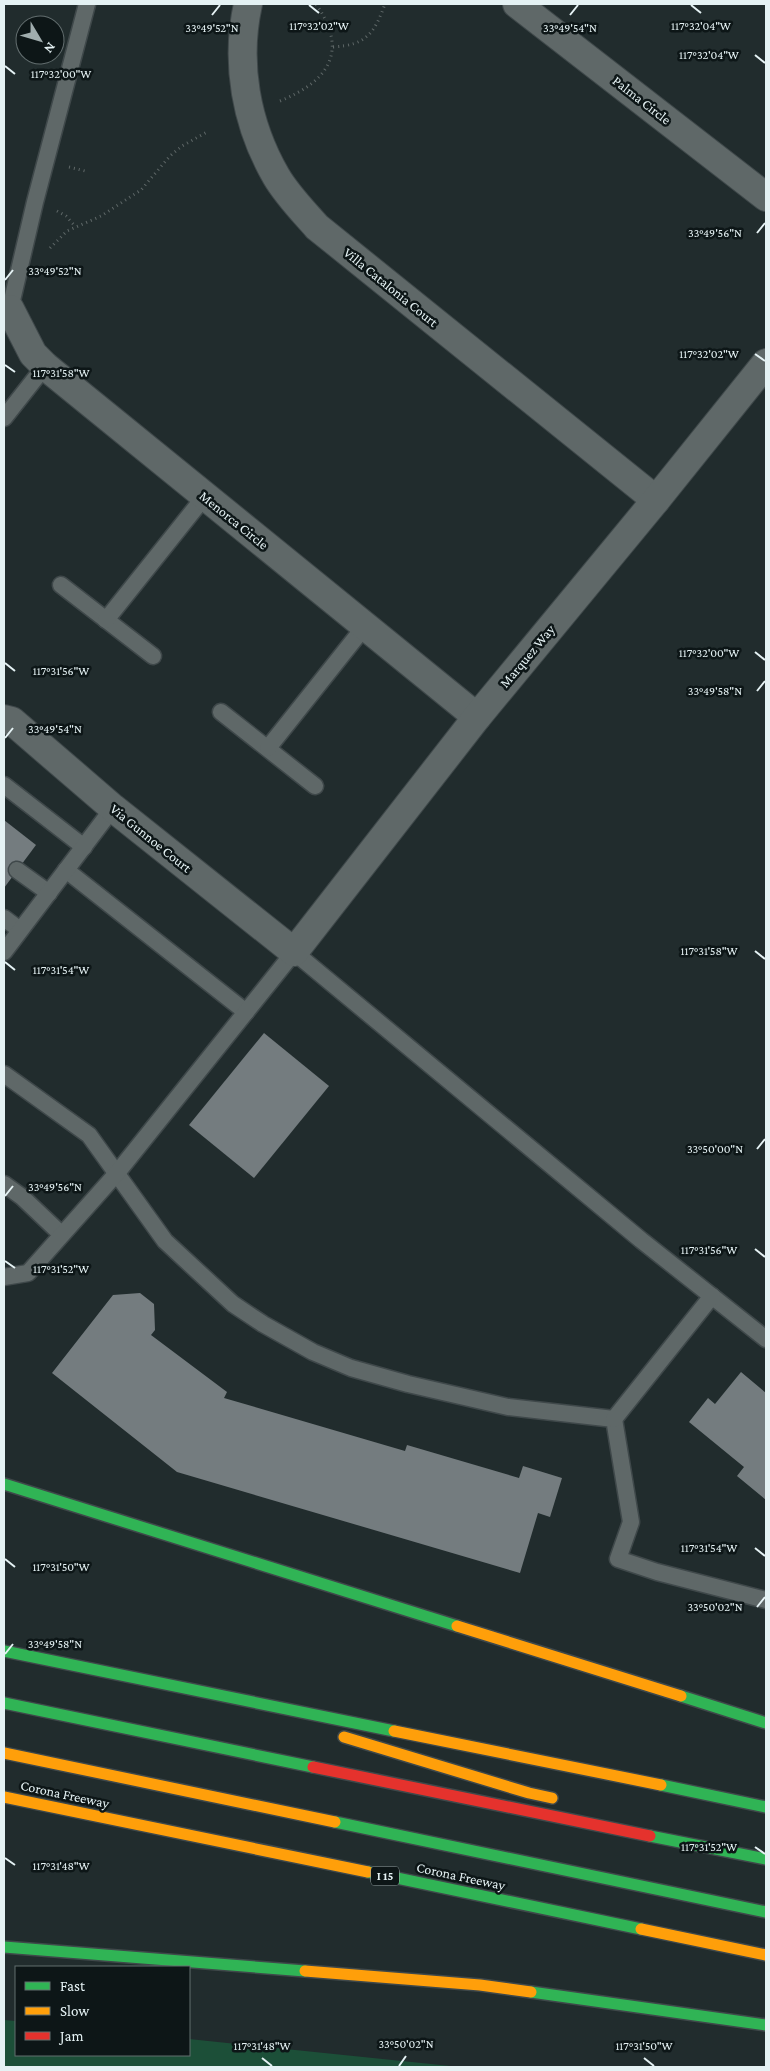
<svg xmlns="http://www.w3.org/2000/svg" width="770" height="2071" font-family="'Crimson Pro',serif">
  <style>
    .green { fill: #1c4f38 }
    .building { fill: #747c7f }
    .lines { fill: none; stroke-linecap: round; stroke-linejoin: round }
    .lane-casing { stroke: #3f484a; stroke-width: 19 }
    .street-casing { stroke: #3f484a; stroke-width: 30 }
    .fast-casing { stroke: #3f484a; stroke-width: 14 }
    .slow-casing { stroke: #3f484a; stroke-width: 14 }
    .jam-casing { stroke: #3f484a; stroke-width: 14 }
    .path { stroke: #5f6868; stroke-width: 3; stroke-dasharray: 1 4; stroke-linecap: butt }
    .lane { stroke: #5f6868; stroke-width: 16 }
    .street { stroke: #5f6868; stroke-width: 28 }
    .fast { stroke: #30b455; stroke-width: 11 }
    .slow { stroke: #ff9f0a; stroke-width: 11 }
    .jam { stroke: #e5322d; stroke-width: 11 }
    .ticks { fill: none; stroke: #e5f2f4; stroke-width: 2 }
    .labels { text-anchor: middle; stroke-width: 5; stroke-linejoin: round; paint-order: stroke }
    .shield { fill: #0d1617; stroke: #a4b0b2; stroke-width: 1 }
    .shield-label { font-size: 12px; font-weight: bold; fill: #e5f2f4 }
    .street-label { font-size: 14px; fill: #e5f2f4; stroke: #0d1617 }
    .ticks-label { font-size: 12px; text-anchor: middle; fill: #e5f2f4; stroke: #0d1617; stroke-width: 5; stroke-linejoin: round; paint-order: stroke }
  </style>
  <rect width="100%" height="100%" fill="#212c2d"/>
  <path class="green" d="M4 2020 16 2021V2055H189V2039L460 2067H4Z"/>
  <g class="building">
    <path d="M4 820 36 845 4 888Z"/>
    <path d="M264 1033 329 1086 254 1178 189 1125Z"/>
    <path d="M140 1293 154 1304 155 1330 151 1335 227 1392 224 1398 405 1451 407 1445 519 1478 523 1466 562 1478 550 1517 538 1513 520 1573 177 1472 52 1373 113 1295Z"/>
    <path d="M741 1372 766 1393V1500L737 1476 744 1467 689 1422 708 1398 715 1404Z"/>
  </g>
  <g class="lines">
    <defs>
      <g id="lane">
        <path d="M10 309 35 202 87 4"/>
        <path d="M4 418 45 366"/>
        <path d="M61 585 153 656"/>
        <path d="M106 620 205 496"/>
        <path d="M221 712 315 786"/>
        <path d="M268 748 365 626"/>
        <path d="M4 785 84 847"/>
        <path d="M17 870 49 893"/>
        <path d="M66 870 246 1012"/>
        <path d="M4 918 20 930"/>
        <path d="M4 952 113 808"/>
        <path d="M4 1074 89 1135 165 1241 233 1304 263 1324 313 1352 351 1368 408 1384 508 1407 614 1419 631 1522 618 1559 657 1572 766 1600"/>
        <path d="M4 1184 22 1197 61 1234"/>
        <path d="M4 1277 28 1273 117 1173 294 952 641 1240 766 1339"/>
        <path d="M614 1419 712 1296"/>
      </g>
      <g id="street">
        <path d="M248 4C235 63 246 124 276 176 287 195 303 211 317 227L656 500"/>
        <path d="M517 4 766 197"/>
        <path d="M10 309 33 354 45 366 477 717"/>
        <path d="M4 719 12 721 113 808 294 952 477 717 656 500 766 363"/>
      </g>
      <g id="fast">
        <path d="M4 1484 457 1626"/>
        <path d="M4 1651 394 1731"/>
        <path d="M681 1696 766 1723"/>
        <path d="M4 1703 313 1767"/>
        <path d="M661 1785 766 1807"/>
        <path d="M335 1822 766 1912"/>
        <path d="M650 1836 766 1859"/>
        <path d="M368 1872 641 1929"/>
        <path d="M4 1947 305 1971"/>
        <path d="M531 1992 766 2025"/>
      </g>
      <g id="slow">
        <path d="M457 1626 681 1696"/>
        <path d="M394 1731 661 1785"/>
        <path d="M344 1737 529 1793 552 1798"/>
        <path d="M4 1753 335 1822"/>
        <path d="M4 1797 368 1872"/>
        <path d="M641 1929 766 1955"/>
        <path d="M305 1971 480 1985 531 1992"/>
      </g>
      <path id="jam" d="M313 1767 650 1836"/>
    </defs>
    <use href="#lane" class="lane-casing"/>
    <use href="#street" class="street-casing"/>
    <use href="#fast" class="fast-casing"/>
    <use href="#slow" class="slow-casing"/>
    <use href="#jam" class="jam-casing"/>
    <g class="path">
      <path d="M333 47C366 45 374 34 385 4"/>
      <path d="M280 101C329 81 349 51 316 4"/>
      <path d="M69 167 85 171"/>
      <path d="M57 211 66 216 75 226"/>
      <path d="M50 248 67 231 101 216 141 190 170 156 182 146 207 132"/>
    </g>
    <use href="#lane" class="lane"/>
    <use href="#street" class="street"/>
    <use href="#fast" class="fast"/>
    <use href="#slow" class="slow"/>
    <use href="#jam" class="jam"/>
  </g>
  <path class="ticks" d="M309 5 319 13M691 5 701 13M212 15 220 5M570 15 578 5M755 55 765 63M5 66 15 74M757 233 765 223M5 280 13 270M755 354 765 361M5 365 15 372M755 652 765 660M5 663 15 671M757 691 765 681M5 738 13 728M755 951 765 959M5 962 15 970M757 1149 765 1139M5 1196 13 1186M755 1249 765 1257M5 1261 15 1268M755 1548 765 1556M5 1559 15 1567M757 1607 765 1597M5 1654 13 1644M755 1847 765 1854M5 1858 15 1865M262 2058 272 2066M644 2058 654 2066M399 2066 406 2056"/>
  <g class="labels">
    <rect class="shield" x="371" y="1866.5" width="28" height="19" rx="4"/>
    <g class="shield-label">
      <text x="385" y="1880">I 15</text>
    </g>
    <g class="street-label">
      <text transform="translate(642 100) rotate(38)" y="5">Palma Circle</text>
      <text transform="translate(391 287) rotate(39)" y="5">Villa Catalonia Court</text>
      <text transform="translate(234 520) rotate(39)" y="5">Menorca Circle</text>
      <text transform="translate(527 656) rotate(-50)" y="5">Marquez Way</text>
      <text transform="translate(151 838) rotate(39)" y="5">Via Gunnoe Court</text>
      <text transform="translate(65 1794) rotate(12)" y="5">Corona Freeway</text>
      <text transform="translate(461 1876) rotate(12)" y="5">Corona Freeway</text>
    </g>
  </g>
  <g class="ticks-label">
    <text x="319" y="30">117°32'02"W</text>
    <text x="701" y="30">117°32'04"W</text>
    <text x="212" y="32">33°49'52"N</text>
    <text x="570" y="32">33°49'54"N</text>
    <text x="709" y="59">117°32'04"W</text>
    <text x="61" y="78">117°32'00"W</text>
    <text x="715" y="237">33°49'56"N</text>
    <text x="55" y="275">33°49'52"N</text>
    <text x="709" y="358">117°32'02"W</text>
    <text x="61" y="377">117°31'58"W</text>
    <text x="709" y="657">117°32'00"W</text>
    <text x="61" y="675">117°31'56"W</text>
    <text x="715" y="695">33°49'58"N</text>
    <text x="55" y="733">33°49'54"N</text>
    <text x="709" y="955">117°31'58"W</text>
    <text x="61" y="974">117°31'54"W</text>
    <text x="715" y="1153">33°50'00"N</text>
    <text x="55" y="1191">33°49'56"N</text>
    <text x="709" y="1254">117°31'56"W</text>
    <text x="61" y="1273">117°31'52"W</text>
    <text x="709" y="1552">117°31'54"W</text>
    <text x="61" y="1571">117°31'50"W</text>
    <text x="715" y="1611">33°50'02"N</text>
    <text x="55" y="1648">33°49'58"N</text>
    <text x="709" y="1851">117°31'52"W</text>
    <text x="61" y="1870">117°31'48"W</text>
    <text x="406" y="2048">33°50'02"N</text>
    <text x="262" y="2050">117°31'48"W</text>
    <text x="644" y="2050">117°31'50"W</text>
  </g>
  <rect width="770" height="2071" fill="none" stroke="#e5f2f4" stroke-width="10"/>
  <rect x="15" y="1966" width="175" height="90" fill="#0d1617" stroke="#636e6f"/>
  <rect x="25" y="1982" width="25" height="8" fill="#30b455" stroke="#636e6f"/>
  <text x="60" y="1991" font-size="15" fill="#e5f2f4">Fast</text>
  <rect x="25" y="2007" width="25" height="8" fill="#ff9f0a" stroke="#636e6f"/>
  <text x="60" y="2016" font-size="15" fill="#e5f2f4">Slow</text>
  <rect x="25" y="2032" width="25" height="8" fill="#e5322d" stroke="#636e6f"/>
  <text x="60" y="2041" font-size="15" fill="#e5f2f4">Jam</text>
  <g transform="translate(40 40) rotate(128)"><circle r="24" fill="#0d1617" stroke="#636e6f"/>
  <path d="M0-4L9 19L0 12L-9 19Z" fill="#a0adae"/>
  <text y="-8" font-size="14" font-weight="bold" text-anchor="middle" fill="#e5f2f4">N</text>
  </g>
</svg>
